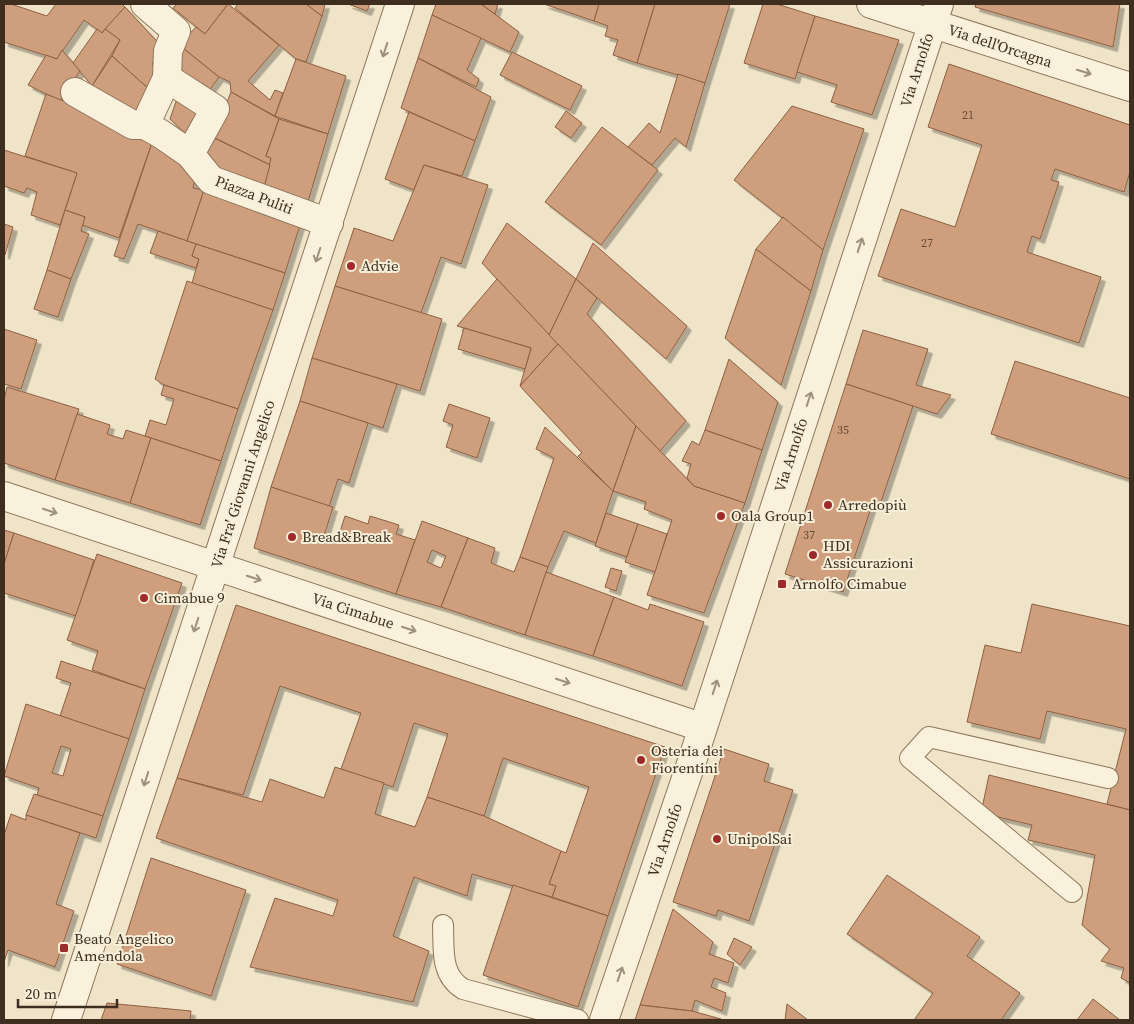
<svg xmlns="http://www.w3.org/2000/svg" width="1134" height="1024" font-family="'Source Serif 4',serif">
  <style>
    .building { fill: #cf9f7d; stroke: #8d5f41; fill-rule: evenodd; filter: url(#shadow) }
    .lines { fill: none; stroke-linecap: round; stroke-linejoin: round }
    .lane-casing { stroke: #8d765c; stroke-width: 22 }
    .street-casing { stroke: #8d765c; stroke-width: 30 }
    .lane { stroke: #faf1dc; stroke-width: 20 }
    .street { stroke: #faf1dc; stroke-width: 28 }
    .oneway { stroke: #9c907e }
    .poi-dot { fill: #9e2a2b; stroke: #f7eed8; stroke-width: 2 }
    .labels { text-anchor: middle; stroke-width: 4; stroke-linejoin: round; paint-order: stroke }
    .number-label { font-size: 12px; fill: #624a37 }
    .street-label { font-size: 15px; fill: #3d2e20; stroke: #f7eed8 }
    .poi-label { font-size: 15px; fill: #3d2e20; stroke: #f7eed8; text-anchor: start }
  </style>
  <defs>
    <filter id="shadow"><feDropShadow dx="4.5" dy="4.5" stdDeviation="0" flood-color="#0004"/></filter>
  </defs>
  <rect width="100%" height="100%" fill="#f0e4c8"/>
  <g class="building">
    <path d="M4 4H11L47 16 56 4H122L125 7 102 33 84 20 57 59 4 42Z"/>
    <path d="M177 4H228L205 34 173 8Z"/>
    <path d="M228 4 279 45 248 81 270 100 275 90 283 93 275 116 231 92 230 82 219 77 179 45 196 27 205 34Z"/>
    <path d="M238 4H306L322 16 306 62 296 59 235 8Z"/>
    <path d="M306 4H325L322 16Z"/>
    <path d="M348 4H370L367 11Z"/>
    <path d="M436 4H481L519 32 510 52 432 15Z"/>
    <path d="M481 4H498L495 14Z"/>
    <path d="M544 4H599L594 21Z"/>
    <path d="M599 4H655L637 63 613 55 618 40 605 36 608 26 594 21Z"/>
    <path d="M655 4H730L705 83 637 63Z"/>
    <path d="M763 4H777L815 16 795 79 744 63Z"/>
    <path d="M976 4H1120L1113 47 975 7Z"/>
    <path d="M125 7 164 49 152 64 162 73 150 90 112 56 120 40 105 29Z"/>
    <path d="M432 15 481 38 467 70 479 79 476 87 418 58Z"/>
    <path d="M815 16 899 40 872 115 831 102 837 85 797 72Z"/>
    <path d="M97 29 102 33 105 29 120 40 92 86 73 63Z"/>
    <path d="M179 45 219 77 206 95 170 70Z"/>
    <path d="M62 50 80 71 60 101 28 85 46 55 57 59Z"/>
    <path d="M512 52 582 86 570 110 500 75Z"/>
    <path d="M112 56 150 90 138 107 143 112 133 123 92 86Z"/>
    <path d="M418 58 491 97 475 141 401 108Z"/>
    <path d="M296 59 346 76 328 134 275 116Z"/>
    <path d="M949 64 1130 125V172L1124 192 1055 169 1051 180 1059 182 1040 239 1032 236 1027 252 1101 277 1079 343 878 276 901 209 955 227 982 145 928 127Z"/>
    <path d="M678 74 705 83 686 147 675 138 652 165 628 147 649 123 660 133Z"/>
    <path d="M231 92 279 119 266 156 271 158 270 165 213 137Z"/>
    <path d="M179 93 204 112 190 138 170 119Z"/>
    <path d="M46 94 154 137 119 238 82 225 85 217 65 210 77 173 25 156Z"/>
    <path d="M792 106 864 129 823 250 734 180Z"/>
    <path d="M566 111 582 123 571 138 555 127Z"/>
    <path d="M409 112 475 141 462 176 424 165 414 190 385 179Z"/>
    <path d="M279 119 328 134 307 205 263 191 271 158 266 156Z"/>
    <path d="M602 127 658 170 601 245 545 202Z"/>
    <path d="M208 135 270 165 263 191 236 181 200 156Z"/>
    <path d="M154 137 197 171 193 188 204 190 187 241 138 224 124 259 114 256Z"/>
    <path d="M4 150 77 173 60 225 31 215 37 192 27 188 24 193 4 186Z"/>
    <path d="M424 165 488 185 461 264 441 257 421 313 335 286 354 228 393 241Z"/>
    <path d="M204 190 301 222 285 273 187 241Z"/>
    <path d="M65 210 85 217 81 231 89 234 71 279 47 270Z"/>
    <path d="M783 217 823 250 811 291 756 249Z"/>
    <path d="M507 223 576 279 549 335 482 263Z"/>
    <path d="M4 224 13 227 5 255 4 254Z"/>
    <path d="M158 231 196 244 192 256 199 259 196 268 150 253Z"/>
    <path d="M593 243 687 326 666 359 576 279Z"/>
    <path d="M196 244 285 273 273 310 192 283 199 259 192 256Z"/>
    <path d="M756 249 811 291 781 385 725 338Z"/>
    <path d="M47 270 71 279 58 317 34 309Z"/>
    <path d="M497 279 558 344 520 386 531 348 457 326Z"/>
    <path d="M576 279 597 298 587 314 686 421 660 451 549 335Z"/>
    <path d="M187 281 273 310 238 409 164 385 155 379Z"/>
    <path d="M335 286 442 319 420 391 312 358Z"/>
    <path d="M464 328 531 348 525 369 458 349Z"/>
    <path d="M4 329 37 340 21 389 4 384Z"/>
    <path d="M863 330 928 349 916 385 951 395 937 414 846 384Z"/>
    <path d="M558 344 636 426 613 491 578 456 582 453 520 386Z"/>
    <path d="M312 358 397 384 383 428 300 401Z"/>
    <path d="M729 359 778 402 762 450 705 430Z"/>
    <path d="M1015 361 1130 398V479L991 434Z"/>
    <path d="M846 384 913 406 880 505 873 502 843 592 785 574Z"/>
    <path d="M164 385 238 409 221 461 145 436 150 420 166 425 174 399 161 395Z"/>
    <path d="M7 387 79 409 55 480 4 463V400Z"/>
    <path d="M300 401 368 423 349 483 338 479 329 507 271 487Z"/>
    <path d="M449 404 490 418 477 458 446 447 453 425 443 421Z"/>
    <path d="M77 414 110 425 107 434 123 439 126 430 151 438 130 503 55 480Z"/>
    <path d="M636 426 694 486 745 503 704 613 647 595 672 520 644 509 646 502 613 491Z"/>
    <path d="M545 427 613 491 596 543 564 531 548 567 520 557 554 458 536 449Z"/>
    <path d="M705 430 762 450 745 503 694 486 687 478 691 464 682 461 692 441 699 445Z"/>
    <path d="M151 438 221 461 200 525 130 503Z"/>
    <path d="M271 487 333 507 324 536 337 541 345 516 368 524 370 516 399 525 396 534 415 540 396 594 254 548Z"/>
    <path d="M606 513 638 524 627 557 595 546Z"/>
    <path d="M422 521 468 538 441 607 396 594ZM432 550 446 556 441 568 427 562Z"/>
    <path d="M638 524 667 534 655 572 625 562Z"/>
    <path d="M4 530 14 533 4 564Z"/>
    <path d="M14 533 94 560 76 616 4 593V564Z"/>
    <path d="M468 538 495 548 491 563 514 572 520 557 548 567 525 635 441 607Z"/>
    <path d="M97 554 182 583 145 689 92 670 98 651 67 640Z"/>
    <path d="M611 568 622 571 616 591 605 587Z"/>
    <path d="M546 572 614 597 593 656 525 635Z"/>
    <path d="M614 597 648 610 650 604 704 622 682 686 593 656Z"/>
    <path d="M1032 604 1130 626V810L1107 804 1126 729 1047 711 1040 739 967 722 985 645 1021 653Z"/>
    <path d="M236 605 665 747 608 916 552 897 556 886 549 884 561 851 566 853 589 787 503 758 484 816 427 797 448 734 414 723 393 787 341 769 361 713 280 686 243 795 177 778Z"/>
    <path d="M61 661 145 689 129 739 60 716 71 683 56 678Z"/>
    <path d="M26 704 129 739 103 816 37 795 39 788 4 776ZM61 746 71 749 63 776 52 773Z"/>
    <path d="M724 749 769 764 764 781 793 790 749 921 718 910 716 916 673 902Z"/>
    <path d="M335 767 384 783 375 814 415 827 427 797 484 816 561 851 549 884 556 886 552 897 472 874 467 896 414 877 393 936 429 951 413 1002 250 967 275 898 333 916 338 900 156 838 177 778 262 802 270 779 324 798Z"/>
    <path d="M989 775 1130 810V983L1121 978 1124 968 1101 961 1110 949 1082 925 1095 855 1028 840 1032 825 981 813Z"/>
    <path d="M34 794 103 816 96 838 26 815Z"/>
    <path d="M11 814 26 820V815L80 833 56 904 74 911 55 967 8 950 4 962V835Z"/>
    <path d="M151 858 246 890 211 996 117 964Z"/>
    <path d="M887 875 980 937 967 956 1020 993 1001 1020H914L933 993 847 934Z"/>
    <path d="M513 885 608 916 578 1007 483 975Z"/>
    <path d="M673 909 713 942 709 954 734 963 728 983 714 978 711 987 726 993 722 1011 695 1000 692 1011 640 1005Z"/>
    <path d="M734 938 752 947 740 965 727 954Z"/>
    <path d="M1093 999 1120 1020H1077Z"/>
    <path d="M107 1003 191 1011 190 1020H101Z"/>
    <path d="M787 1004 808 1020H785Z"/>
    <path d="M640 1005 692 1011 721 1019 635 1020Z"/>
  </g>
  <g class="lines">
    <defs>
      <g id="lane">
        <path d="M1072 892 910 758 929 737 1108 778"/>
        <path d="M443 925C444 949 440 975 463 989L578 1020"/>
      </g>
      <g id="street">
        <path d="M145 4 176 31 168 51 167 78 145 125"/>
        <path d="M871 4 1130 87"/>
        <path d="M167 78 215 109 190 154"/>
        <path d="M75 92 133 125H145L161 134 190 154 211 180 329 223"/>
        <path d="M4 496 701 727"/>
        <path d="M66 1020 400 4"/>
        <path d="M604 1020 694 755 939 4"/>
      </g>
    </defs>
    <use href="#lane" class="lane-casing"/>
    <use href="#street" class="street-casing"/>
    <use href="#lane" class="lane"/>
    <use href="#street" class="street"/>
  </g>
  <defs><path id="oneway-shaft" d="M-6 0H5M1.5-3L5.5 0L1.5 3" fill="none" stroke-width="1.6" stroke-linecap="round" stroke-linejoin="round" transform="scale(1.25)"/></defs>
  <g class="oneway">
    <use href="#oneway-shaft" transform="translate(385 50) rotate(108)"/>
    <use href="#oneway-shaft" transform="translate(1084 72) rotate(17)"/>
    <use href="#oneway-shaft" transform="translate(860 245) rotate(-72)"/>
    <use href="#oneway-shaft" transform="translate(318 255) rotate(108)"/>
    <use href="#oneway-shaft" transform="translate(809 399) rotate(-72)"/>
    <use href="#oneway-shaft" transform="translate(50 511) rotate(18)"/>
    <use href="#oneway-shaft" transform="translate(254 578) rotate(18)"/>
    <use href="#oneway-shaft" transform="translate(196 625) rotate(108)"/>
    <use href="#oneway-shaft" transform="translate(409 629) rotate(18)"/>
    <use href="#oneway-shaft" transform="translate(563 681) rotate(18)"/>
    <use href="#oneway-shaft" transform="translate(715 687) rotate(-72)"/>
    <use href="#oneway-shaft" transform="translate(146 779) rotate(108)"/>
    <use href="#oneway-shaft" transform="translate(620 974) rotate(-71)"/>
  </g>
  <g class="poi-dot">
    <circle cx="351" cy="266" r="5"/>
    <circle cx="828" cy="505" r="5"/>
    <circle cx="721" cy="516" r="5"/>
    <circle cx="292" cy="537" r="5"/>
    <circle cx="813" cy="555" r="5"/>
    <rect x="777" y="579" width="10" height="10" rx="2.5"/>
    <circle cx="144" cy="598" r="5"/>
    <circle cx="641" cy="760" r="5"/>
    <circle cx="717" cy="839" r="5"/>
    <rect x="59" y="943" width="10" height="10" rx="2.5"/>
  </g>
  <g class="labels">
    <g class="number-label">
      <text x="968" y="119">21</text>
      <text x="927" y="247">27</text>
      <text x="843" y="434">35</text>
      <text x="809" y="539">37</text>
    </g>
    <g class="street-label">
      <text transform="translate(1000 46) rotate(18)" y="5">Via dell'Orcagna</text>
      <text transform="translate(917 70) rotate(-72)" y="5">Via Arnolfo</text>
      <text transform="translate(254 195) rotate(21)" y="5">Piazza Puliti</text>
      <text transform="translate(791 455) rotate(-72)" y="5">Via Arnolfo</text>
      <text transform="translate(243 484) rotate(-72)" y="5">Via Fra' Giovanni Angelico</text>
      <text transform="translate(353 611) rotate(18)" y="5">Via Cimabue</text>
      <text transform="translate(665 840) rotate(-71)" y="5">Via Arnolfo</text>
    </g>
    <g class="poi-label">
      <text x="361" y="271">Advie</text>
      <text x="838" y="510">Arredopiù</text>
      <text x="731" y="521">Oala Group1</text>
      <text x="302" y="542">Bread&amp;Break</text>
      <text x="823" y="551">HDI<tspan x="823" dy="17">Assicurazioni</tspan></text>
      <text x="792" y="589">Arnolfo Cimabue</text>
      <text x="154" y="603">Cimabue 9</text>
      <text x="651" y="756">Osteria dei<tspan x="651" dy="17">Fiorentini</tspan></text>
      <text x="727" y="844">UnipolSai</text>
      <text x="74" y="944">Beato Angelico<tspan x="74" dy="17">Amendola</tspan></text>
    </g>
  </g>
  <rect width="1134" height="1024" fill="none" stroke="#3d2e20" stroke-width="10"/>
  <path d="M18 999v8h99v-8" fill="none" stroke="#3d2e20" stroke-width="2.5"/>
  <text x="25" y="999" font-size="15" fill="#3d2e20" stroke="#f7eed8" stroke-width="4" paint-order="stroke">20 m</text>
</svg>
